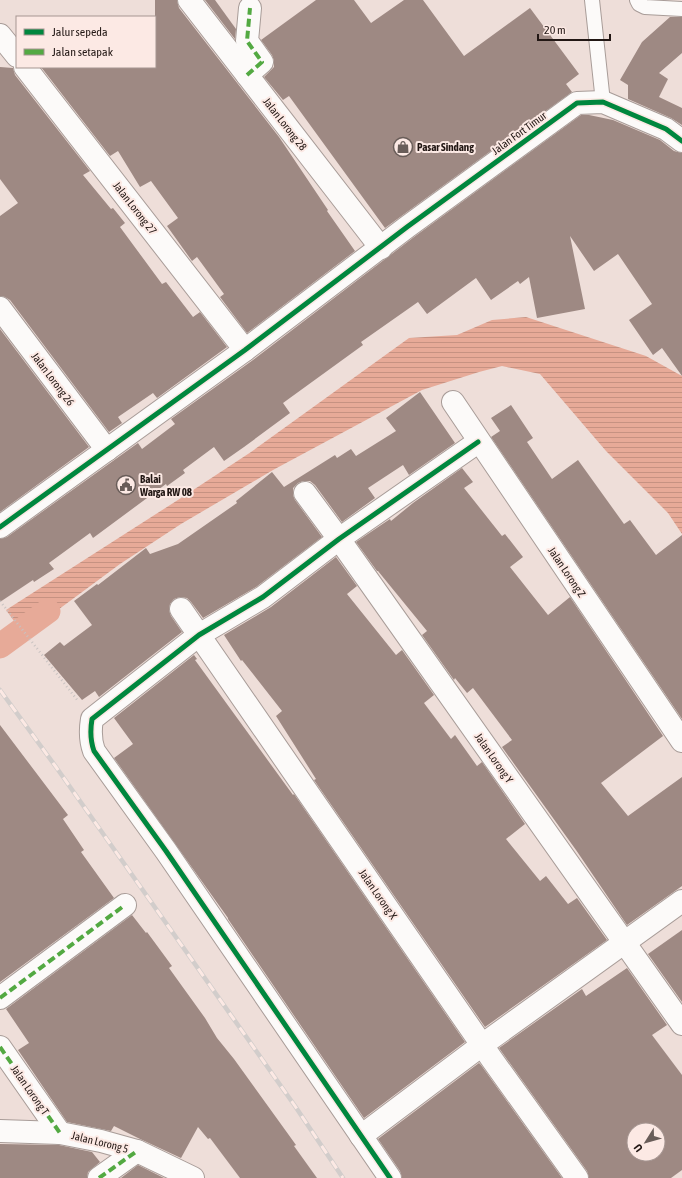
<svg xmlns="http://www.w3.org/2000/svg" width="682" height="1178" font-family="'Asap Condensed',sans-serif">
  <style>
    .water { fill: url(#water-rules) }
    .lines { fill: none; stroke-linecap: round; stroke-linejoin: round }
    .canal { stroke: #e7aa98; stroke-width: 25 }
    .building { fill: #9e8983; fill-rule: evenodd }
    .lane-casing { stroke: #a89c98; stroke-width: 16 }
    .street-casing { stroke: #a89c98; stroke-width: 24 }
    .path { stroke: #c8c2c1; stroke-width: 2.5; stroke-dasharray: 1 3; stroke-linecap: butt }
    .lane { stroke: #fcfaf9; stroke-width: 14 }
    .street { stroke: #fcfaf9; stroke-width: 22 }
    .rail-casing { stroke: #d2cdcb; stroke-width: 4.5 }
    .rail { stroke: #fce9e4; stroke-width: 3; stroke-dasharray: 9; stroke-linecap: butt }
    .quiet { stroke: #53a942; stroke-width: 4; stroke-dasharray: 8 4; stroke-linecap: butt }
    .cycleway-casing { stroke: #fce9e4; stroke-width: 8 }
    .cycleway { stroke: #00873e; stroke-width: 5 }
    .labels { text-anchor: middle; stroke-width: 4; stroke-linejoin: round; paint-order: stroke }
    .street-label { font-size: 11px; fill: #221714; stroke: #fce9e4 }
    .poi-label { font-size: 11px; font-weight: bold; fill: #221714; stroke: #fce9e4; text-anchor: start }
  </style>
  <defs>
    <pattern id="water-rules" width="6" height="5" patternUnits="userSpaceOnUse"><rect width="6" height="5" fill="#e7aa98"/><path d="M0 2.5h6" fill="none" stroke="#c69282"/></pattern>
  </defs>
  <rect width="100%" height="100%" fill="#eeded9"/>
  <path class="water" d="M526 317 646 356 682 376V534L668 513 606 451 540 374 502 366 479 372 422 390 273 470 181 524 120 564 24 635 6 610 181 498 251 452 409 338 457 335 492 320Z"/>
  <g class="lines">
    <path class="canal" d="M0 646 48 611"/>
  </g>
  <g class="building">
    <path d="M155 0H177L179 8 279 137 328 210 327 211 355 251 247 333 220 297 224 294 197 257 192 261 167 226 178 218 151 181 140 187 118 151 110 156 41 67H155Z"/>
    <path d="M205 0H215L236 29 235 39Z"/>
    <path d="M316 0H354L371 23 404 0H423L464 56 530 8 579 74 566 84 572 92 385 228 289 96 283 100 264 77 274 67V61L272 55 261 40Z"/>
    <path d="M670 17H682V53L659 73 668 79 659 97 682 108V125L671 118 628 99V85L620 80 642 42Z"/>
    <path d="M0 67 13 68 15 75 90 171 83 175 111 209 113 208 125 223 120 227 162 284 166 282 193 317 200 312 227 347 157 398 153 393 118 417 122 423 109 432 10 300 5 297 0 296V216L18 203 0 179Z"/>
    <path d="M581 115H589L613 120 660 140 674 151 682 153V376L662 348 653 355 629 320 652 304 618 254 594 271 570 236 585 309 537 318 529 277 520 284 518 281 491 300 476 278 427 314 418 302 361 342 363 345 283 403 290 413 244 447 224 461 214 447 183 470 185 473 167 486 166 484 93 538 90 533 49 563 54 569 34 582 33 580 0 602V539L7 537 138 443 142 449 175 424 171 419 253 360 414 237Z"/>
    <path d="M0 329 89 447 0 512Z"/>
    <path d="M420 392 455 443 409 475 403 465 368 488 375 498 342 522 315 485 310 481H303L298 483 293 488V495L295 500 322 537 256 587 203 618 191 602 187 598 180 597 174 599 170 604 169 610 171 616 182 632 99 697 95 691 82 700 44 655 60 642 64 646 92 625 74 601 97 584 98 585 146 548 150 554 178 544 237 503 236 501 272 472 284 487 335 455 337 458 351 449 356 456 396 431 386 418Z"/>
    <path d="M511 405 533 438 527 442 552 479 578 460 624 524 630 520 656 555 682 535V719L491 437 500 431 491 418Z"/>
    <path d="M462 468 473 482 464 488 502 536 505 534 523 557 510 567 548 615 570 597 663 736 601 783 628 816 682 777V886L627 925 576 850 502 747 512 740 473 688 467 693 455 678 454 680 422 635 427 631 378 571H377L356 542 390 519 391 521 413 503Z"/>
    <path d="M336 557 357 586 347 594 396 655 402 650 434 695 424 703 451 739 455 735 477 766 482 762 525 824 506 839 540 881 546 876 568 904 577 898 607 940 485 1027 314 780 316 779 276 716 282 711 242 660 241 661 224 635 271 607Z"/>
    <path d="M194 655 197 659 195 660 293 795 294 794 465 1042 364 1118 228 919V918L114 758 133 744 114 718Z"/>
    <path d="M0 725 68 815 63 819 84 850 81 852 114 898 0 982Z"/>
    <path d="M132 915 146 933 147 932 172 966 169 968 205 1018 217 1038 234 1059 296 1145 294 1146 317 1178H240L210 1138 208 1139 198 1127 181 1158 138 1138 114 1126 111 1131 67 1122 18 1050 29 1043 6 1009Z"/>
    <path d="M682 930V1002L648 954Z"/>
    <path d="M627 968 667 1025 652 1035 682 1075V1170L671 1178H589L587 1171 499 1048 582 989 586 996ZM634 1130H658V1154H634Z"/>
    <path d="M479 1063 481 1065 562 1178H402L400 1171 378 1139Z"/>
    <path d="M0 1144 59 1145 92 1152 100 1162 88 1172 87 1178H0Z"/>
    <path d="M138 1165 164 1178H121Z"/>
  </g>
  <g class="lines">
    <defs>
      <g id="lane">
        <path d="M592 0 603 102"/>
        <path d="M637 0 639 4 645 7 682 9"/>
      </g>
      <g id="street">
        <path d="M189 0 381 248"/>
        <path d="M0 35 17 56"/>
        <path d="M25 67 245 350"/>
        <path d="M247 75 262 62 247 41 250 8"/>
        <path d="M0 308 107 450"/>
        <path d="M453 402 682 741"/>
        <path d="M305 493 339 539 682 1024"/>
        <path d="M0 527 245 350 407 227 577 103 603 102 666 129 682 141"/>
        <path d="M181 609 491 1058 577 1178"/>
        <path d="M0 998 125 905"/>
        <path d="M0 1047 60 1133"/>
        <path d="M0 1131 60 1133 101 1141 137 1151 193 1178"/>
        <path d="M361 1136 482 1045 682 901"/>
        <path d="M99 1178 137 1151"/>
        <path d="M390 1178 166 851 94 751C90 740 90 731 92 719L199 635 263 597 339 539 478 442"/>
      </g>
    </defs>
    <use href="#lane" class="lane-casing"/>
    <use href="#street" class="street-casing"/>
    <path class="path" d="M0 601 78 701"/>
    <use href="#lane" class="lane"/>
    <use href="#street" class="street"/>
    <defs>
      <path id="rail" d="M0 690 56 767 295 1106 343 1178"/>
    </defs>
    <use href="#rail" class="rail-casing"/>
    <use href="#rail" class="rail"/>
    <g class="quiet">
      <path d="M247 75 262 62 247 41 250 8"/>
      <path d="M0 998 125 905"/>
      <path d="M0 1047 60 1133"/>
      <path d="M99 1178 137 1151"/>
    </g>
    <defs>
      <g id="cycleway">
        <path d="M0 527 245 350 407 227 577 103 603 102 666 129 682 141"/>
        <path d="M390 1178 166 851 94 751C90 740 90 731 92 719L199 635 263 597 339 539 478 442"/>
      </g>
    </defs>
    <use href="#cycleway" class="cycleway-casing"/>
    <use href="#cycleway" class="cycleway"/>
  </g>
  <defs>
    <symbol id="shop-ring" viewBox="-11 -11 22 22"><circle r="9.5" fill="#fce9e4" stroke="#695d59" stroke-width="1.5"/><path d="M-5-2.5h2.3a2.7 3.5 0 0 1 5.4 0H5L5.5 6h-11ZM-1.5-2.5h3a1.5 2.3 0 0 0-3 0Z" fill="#695d59"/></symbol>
    <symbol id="civic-ring" viewBox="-11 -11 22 22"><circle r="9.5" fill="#fce9e4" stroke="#695d59" stroke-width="1.5"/><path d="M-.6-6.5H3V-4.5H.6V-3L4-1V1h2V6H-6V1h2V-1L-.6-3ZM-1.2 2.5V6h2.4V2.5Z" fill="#695d59"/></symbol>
  </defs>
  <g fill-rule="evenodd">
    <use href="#shop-ring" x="392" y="136" width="22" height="22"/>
    <use href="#civic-ring" x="115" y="474" width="22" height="22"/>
  </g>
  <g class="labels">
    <g class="street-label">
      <text transform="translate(285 124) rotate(52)" y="4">Jalan Lorong 28</text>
      <text transform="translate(519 133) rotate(-36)" y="4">Jalan Fort Timur</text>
      <text transform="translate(135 208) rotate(52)" y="4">Jalan Lorong 27</text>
      <text transform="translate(53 379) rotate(53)" y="4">Jalan Lorong 26</text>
      <text transform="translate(567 572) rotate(56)" y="4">Jalan Lorong Z</text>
      <text transform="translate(494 758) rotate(55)" y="4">Jalan Lorong Y</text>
      <text transform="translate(378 894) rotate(55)" y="4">Jalan Lorong X</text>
      <text transform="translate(30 1090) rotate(55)" y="4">Jalan Lorong T</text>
      <text transform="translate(100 1142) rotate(14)" y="4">Jalan Lorong 5</text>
    </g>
    <g class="poi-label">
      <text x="417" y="151">Pasar Sindang</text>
      <text x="140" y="483">Balai<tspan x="140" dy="13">Warga RW 08</tspan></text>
    </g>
  </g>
  <rect x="16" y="16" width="140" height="52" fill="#fce9e4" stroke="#a59591"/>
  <rect x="24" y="29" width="20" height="6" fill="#00873e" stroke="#a59591"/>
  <text x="52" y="36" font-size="12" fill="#221714">Jalur sepeda</text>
  <rect x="24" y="49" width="20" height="6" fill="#53a942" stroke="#a59591"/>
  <text x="52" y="56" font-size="12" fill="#221714">Jalan setapak</text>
  <g transform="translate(646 1142) rotate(233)"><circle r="19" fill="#fce9e4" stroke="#a59591"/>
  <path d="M0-3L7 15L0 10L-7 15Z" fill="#695d59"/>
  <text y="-6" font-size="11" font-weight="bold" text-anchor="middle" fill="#221714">U</text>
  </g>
  <path d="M538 34v6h72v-6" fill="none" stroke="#221714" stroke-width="2"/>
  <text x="544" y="34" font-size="12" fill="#221714" stroke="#fce9e4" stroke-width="3" paint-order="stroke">20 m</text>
</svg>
